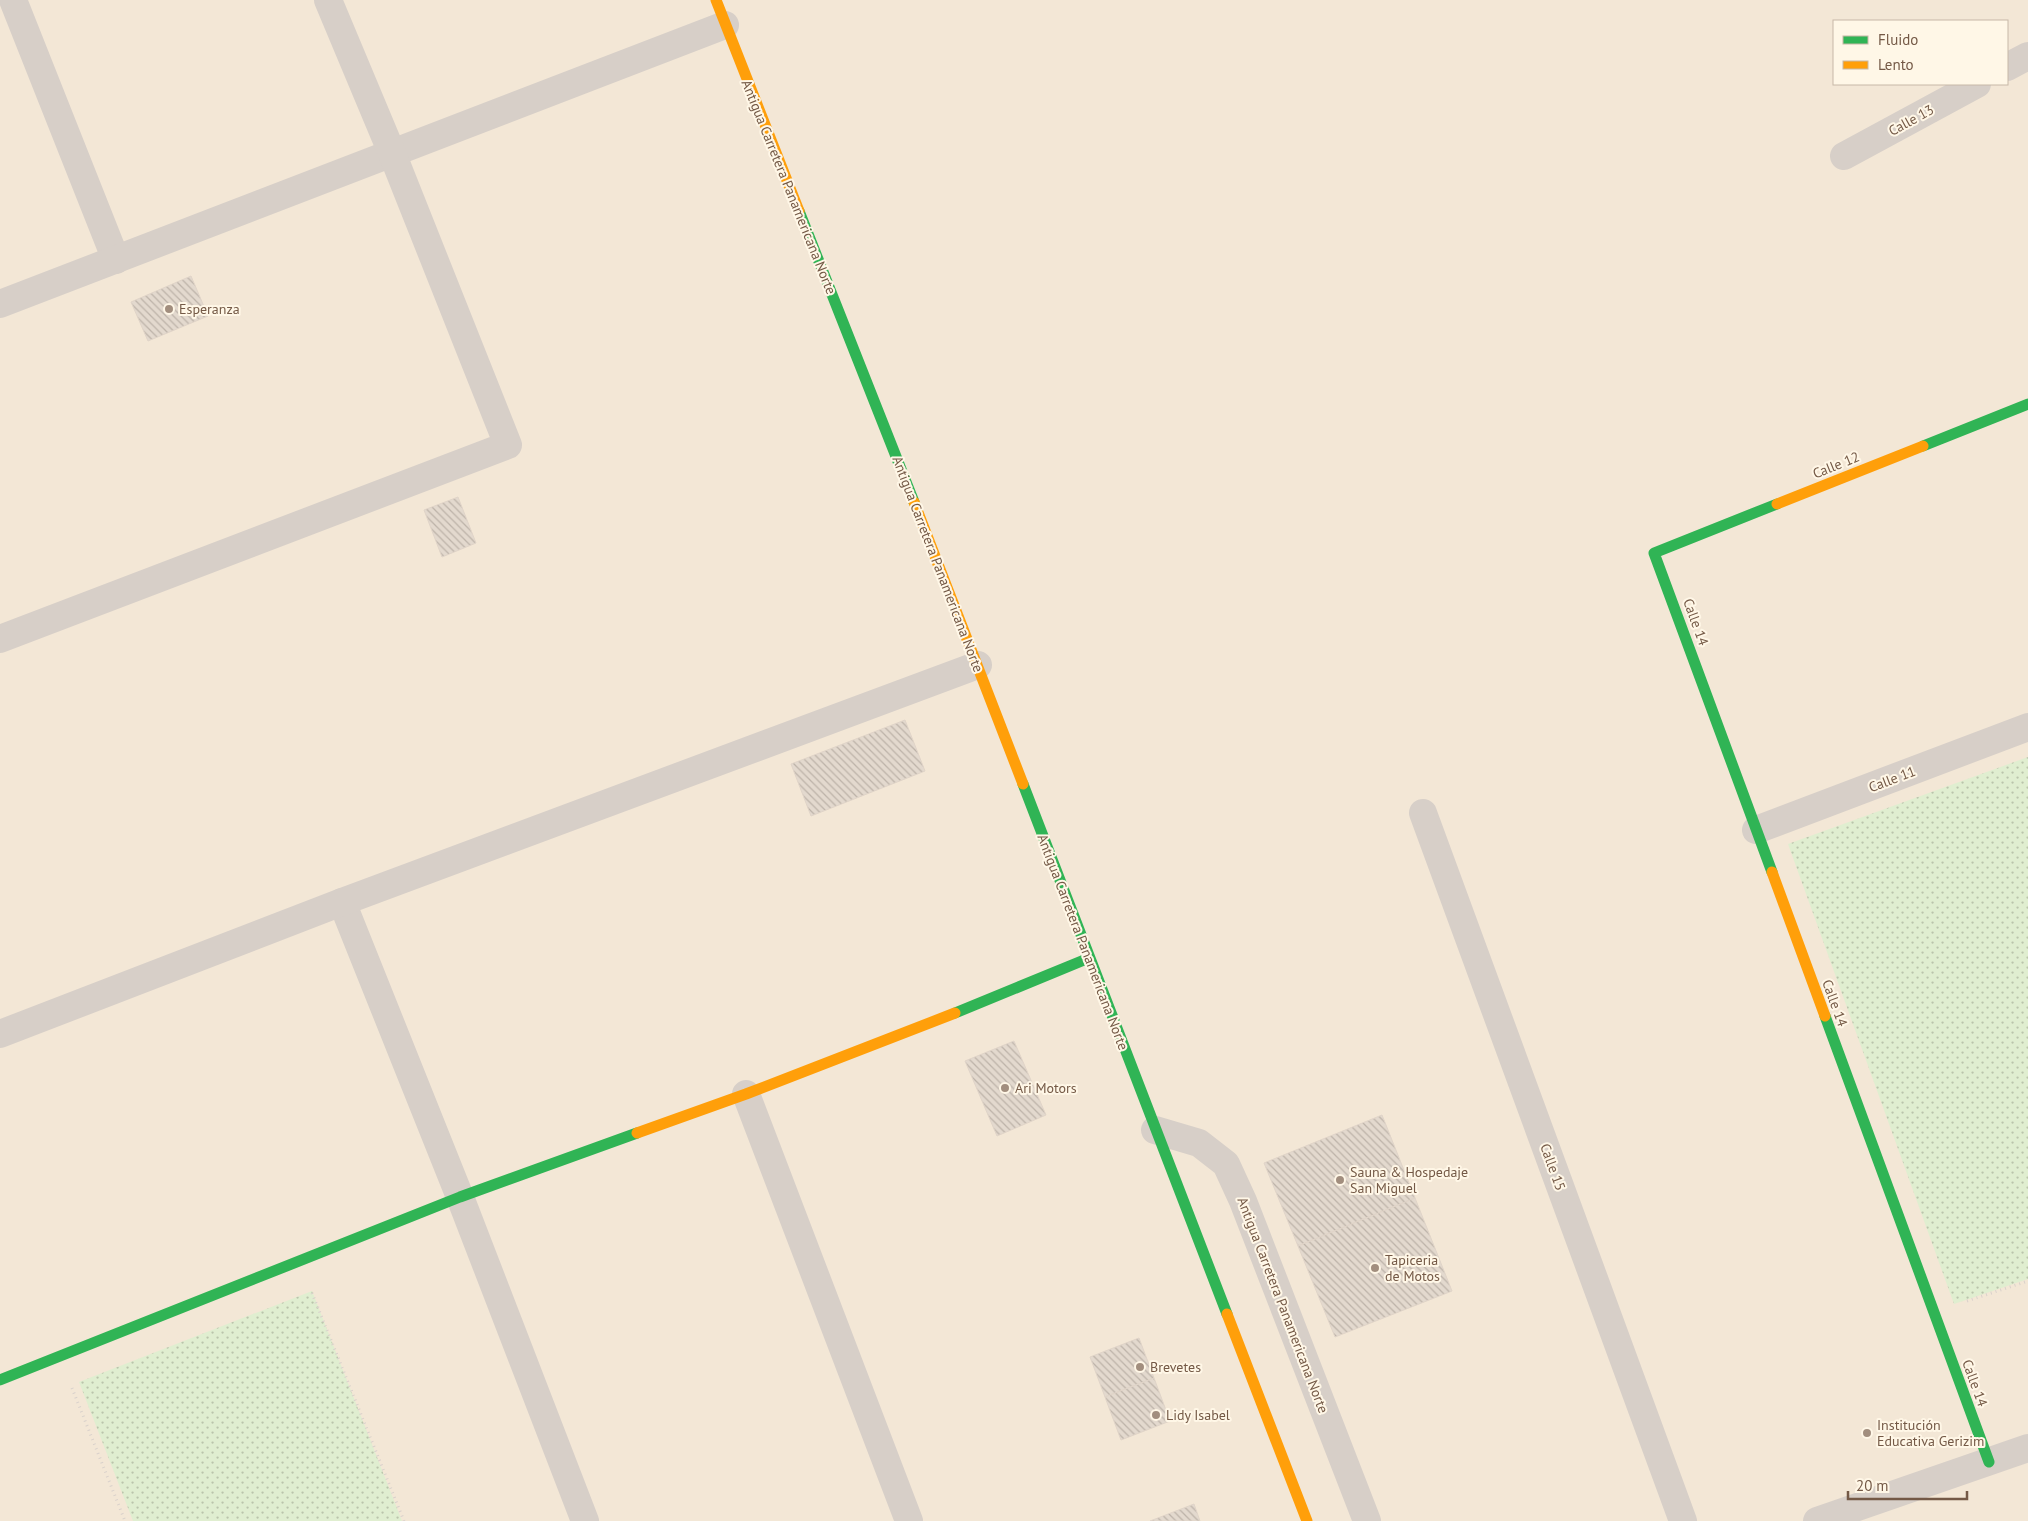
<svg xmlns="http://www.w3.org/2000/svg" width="2028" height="1521" font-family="'PT Sans',sans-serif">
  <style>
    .residential { fill: #f3e7d6; fill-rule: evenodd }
    .park { fill: url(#park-dots) }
    .building { fill: url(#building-back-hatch); stroke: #e0d4c8 }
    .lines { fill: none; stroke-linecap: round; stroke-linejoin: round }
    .path { stroke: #d9d1cb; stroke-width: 3; stroke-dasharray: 1 4; stroke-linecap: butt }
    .street { stroke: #d7cfc8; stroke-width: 28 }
    .fast { stroke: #30b455; stroke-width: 11 }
    .slow { stroke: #ff9f0a; stroke-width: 11 }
    .poi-dot { fill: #a28e7e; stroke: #fff7e7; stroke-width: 2 }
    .labels { text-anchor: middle; stroke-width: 4; stroke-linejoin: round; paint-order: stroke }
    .street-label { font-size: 14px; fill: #745946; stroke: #fff7e7 }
    .poi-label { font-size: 14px; fill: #745946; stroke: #fff7e7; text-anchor: start }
  </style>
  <defs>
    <pattern id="park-dots" width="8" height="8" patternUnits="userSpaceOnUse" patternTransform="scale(1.25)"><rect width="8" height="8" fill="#e0eed0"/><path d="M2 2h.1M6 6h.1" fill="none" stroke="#bac4ab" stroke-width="1.8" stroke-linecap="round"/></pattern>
    <pattern id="building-back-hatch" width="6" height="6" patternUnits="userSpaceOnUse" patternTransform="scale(1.25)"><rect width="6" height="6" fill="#e3d9ce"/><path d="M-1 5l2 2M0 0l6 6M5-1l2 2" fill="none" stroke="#bdb3a9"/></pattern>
  </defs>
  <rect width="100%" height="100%" fill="#f7f1e6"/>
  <path class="residential" d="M0 0H2028V1521H0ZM1834 21H2007V84H1834Z"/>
  <g class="park">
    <path d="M2028 757V1279L1954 1304 1788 844Z"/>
    <path d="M312 1291 402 1521H133L79 1382Z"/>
  </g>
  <g class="building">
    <path d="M191 276 208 316 148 341 131 302Z"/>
    <path d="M458 497 476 543 442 557 424 510Z"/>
    <path d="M905 720 925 771 811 816 791 764Z"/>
    <path d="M1014 1041 1046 1115 997 1136 965 1061Z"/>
    <path d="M1382 1115 1415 1198 1298 1246 1264 1163Z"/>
    <path d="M1415 1198 1452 1291 1335 1337 1298 1246Z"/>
    <path d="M1139 1338 1154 1378 1105 1397 1090 1357Z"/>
    <path d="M1154 1378 1170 1421 1121 1440 1105 1397Z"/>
    <path d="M1194 1504 1200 1521H1150Z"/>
  </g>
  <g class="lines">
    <g class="path">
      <path d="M312 1293 404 1521"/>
      <path d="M1967 1301 2028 1281"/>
      <path d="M72 1388 125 1521"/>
    </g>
    <g class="street">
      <path d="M13 0 116 260"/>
      <path d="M2007 67 2028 56"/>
      <path d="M1844 156 1977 84"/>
      <path d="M0 304 725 25"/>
      <path d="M0 639 508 445 392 153 328 0"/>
      <path d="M1423 813 1683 1521"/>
      <path d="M1756 830 2028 727"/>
      <path d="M342 902 460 1197 585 1521"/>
      <path d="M0 1034 342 902 978 665"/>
      <path d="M746 1094 909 1521"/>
      <path d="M1155 1130 1199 1143 1226 1164 1243 1201 1367 1521"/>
      <path d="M1817 1521 2028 1448"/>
    </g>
    <g class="fast">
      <path d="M799 211 914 502"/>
      <path d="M1923 446 2028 404"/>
      <path d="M1023 784 1227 1314"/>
      <path d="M1772 872 1654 553 1777 504"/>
      <path d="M955 1013 1089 958"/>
      <path d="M1825 1016 1989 1462"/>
      <path d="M0 1380 460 1197 637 1133"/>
    </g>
    <g class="slow">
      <path d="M716 0 799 211"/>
      <path d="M914 502 1023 784"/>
      <path d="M1777 504 1923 446"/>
      <path d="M1772 872 1825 1016"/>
      <path d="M637 1133 746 1094 955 1013"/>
      <path d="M1227 1314 1307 1521"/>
    </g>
  </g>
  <g class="poi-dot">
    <circle cx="169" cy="309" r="5"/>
    <circle cx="1005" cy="1088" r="5"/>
    <circle cx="1340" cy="1180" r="5"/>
    <circle cx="1375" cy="1268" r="5"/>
    <circle cx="1140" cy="1367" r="5"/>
    <circle cx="1156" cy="1415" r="5"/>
    <circle cx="1867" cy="1433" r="5"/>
  </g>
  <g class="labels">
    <g class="street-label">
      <text transform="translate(1911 120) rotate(-29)" y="5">Calle 13</text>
      <text transform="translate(789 187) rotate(68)" y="5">Antigua Carretera Panamericana Norte</text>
      <text transform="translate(1836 465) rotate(-22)" y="5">Calle 12</text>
      <text transform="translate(938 564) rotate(69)" y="5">Antigua Carretera Panamericana Norte</text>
      <text transform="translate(1696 622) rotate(70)" y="5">Calle 14</text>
      <text transform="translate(1892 779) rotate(-21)" y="5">Calle 11</text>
      <text transform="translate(1083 942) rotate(69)" y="5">Antigua Carretera Panamericana Norte</text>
      <text transform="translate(1835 1003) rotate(70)" y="5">Calle 14</text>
      <text transform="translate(1553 1167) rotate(70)" y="5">Calle 15</text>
      <text transform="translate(1283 1305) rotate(69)" y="5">Antigua Carretera Panamericana Norte</text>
      <text transform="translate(1975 1383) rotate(70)" y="5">Calle 14</text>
    </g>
    <g class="poi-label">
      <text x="179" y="314">Esperanza</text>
      <text x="1015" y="1093">Ari Motors</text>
      <text x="1350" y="1177">Sauna &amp; Hospedaje<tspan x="1350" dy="16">San Miguel</tspan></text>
      <text x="1385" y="1265">Tapiceria<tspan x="1385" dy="16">de Motos</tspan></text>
      <text x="1150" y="1372">Brevetes</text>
      <text x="1166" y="1420">Lidy Isabel</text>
      <text x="1877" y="1430">Institución<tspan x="1877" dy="16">Educativa Gerizim</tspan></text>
    </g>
  </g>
  <rect x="1833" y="20" width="175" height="65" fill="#fff7e7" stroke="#c7b8a7"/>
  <rect x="1843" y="36" width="25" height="8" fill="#30b455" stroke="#c7b8a7"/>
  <text x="1878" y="45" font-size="15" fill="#745946">Fluido</text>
  <rect x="1843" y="61" width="25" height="8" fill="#ff9f0a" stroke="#c7b8a7"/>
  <text x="1878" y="70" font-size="15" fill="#745946">Lento</text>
  <path d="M1848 1491v8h119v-8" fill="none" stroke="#745946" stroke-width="2.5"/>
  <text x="1856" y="1491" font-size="15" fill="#745946" stroke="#fff7e7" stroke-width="4" paint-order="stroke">20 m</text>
</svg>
